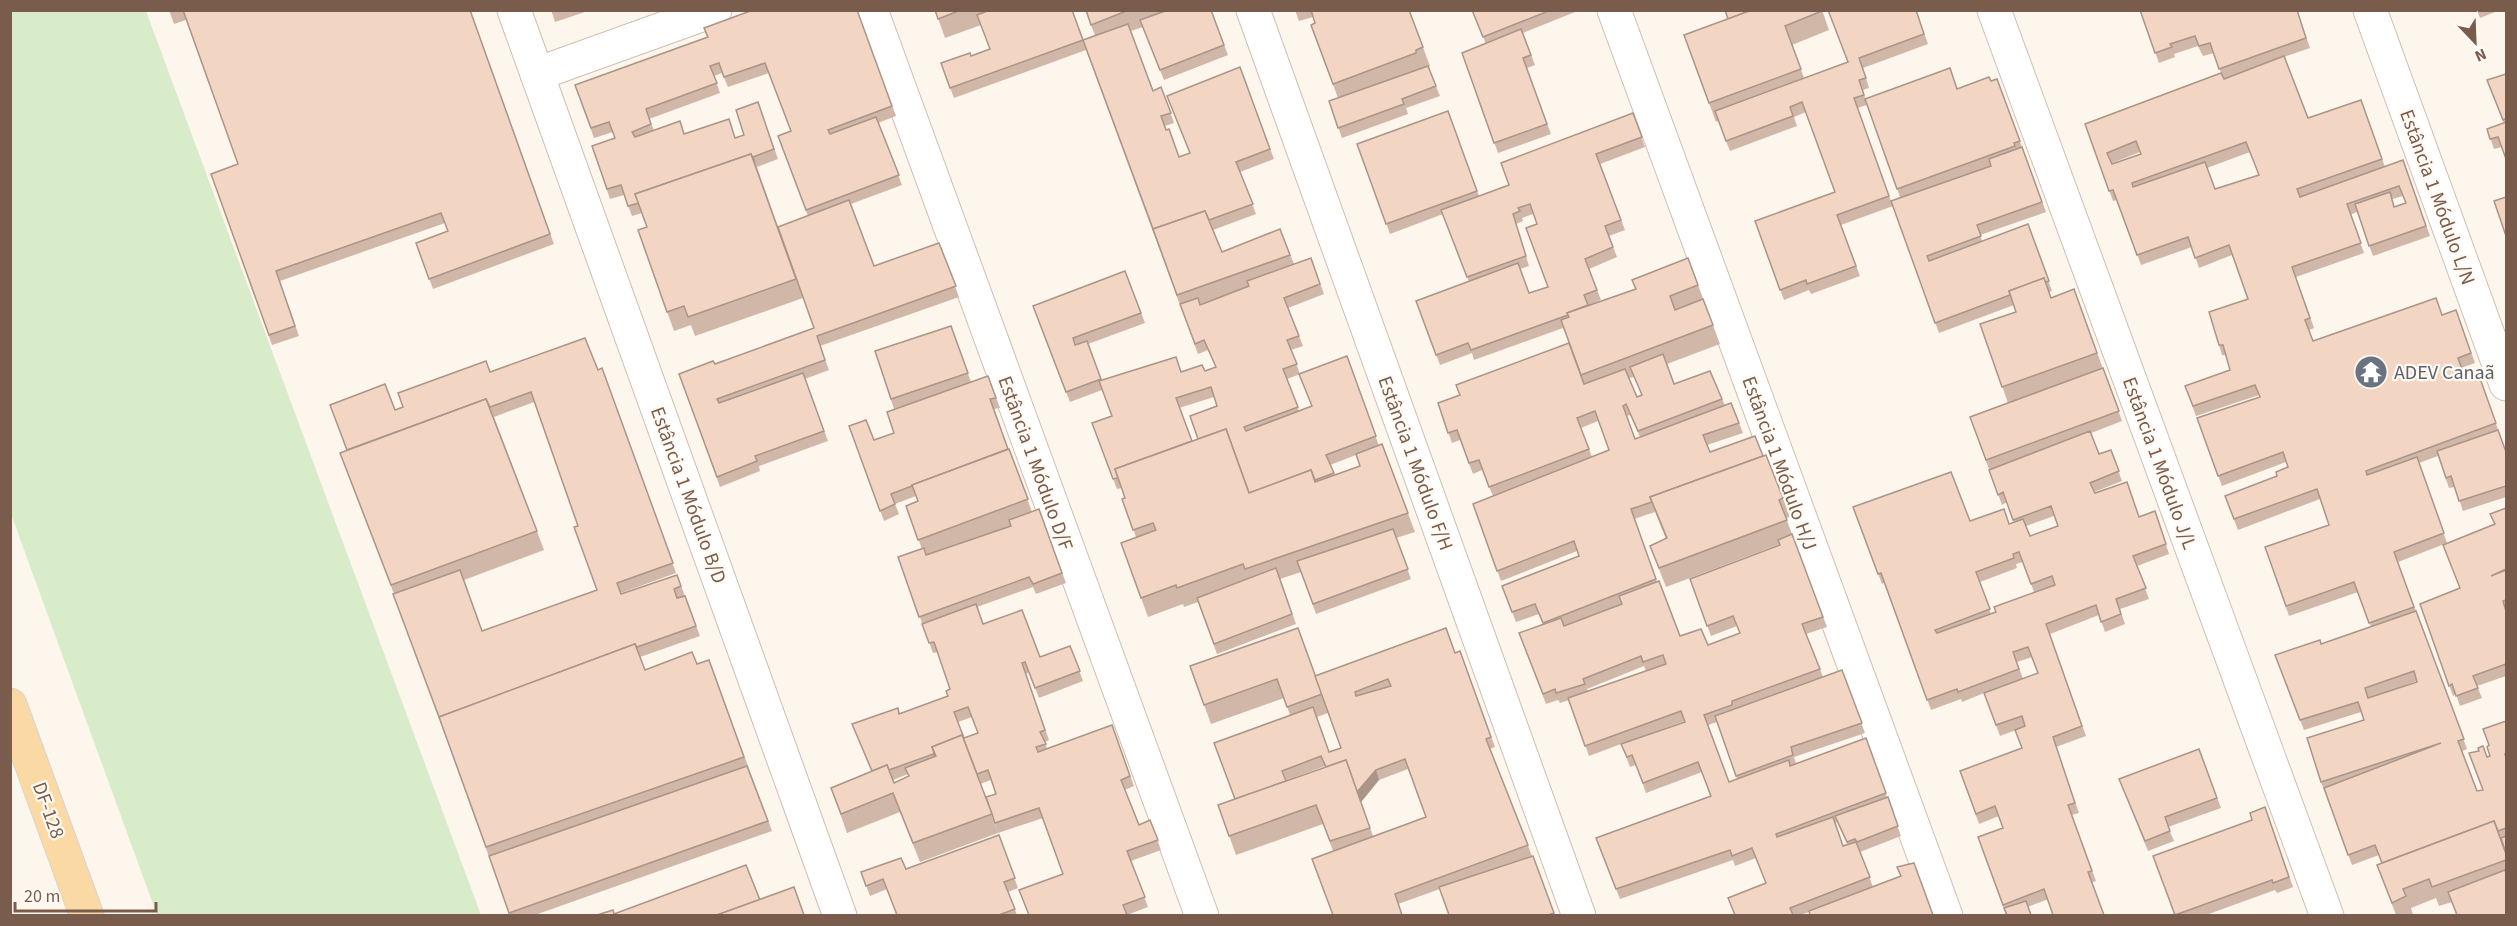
<svg xmlns="http://www.w3.org/2000/svg" width="2517" height="926" font-family="'Source Sans 3',sans-serif">
  <style>
    .green { fill: #d8ecc9 }
    .lines { fill: none; stroke-linecap: round; stroke-linejoin: round }
    .street-casing { stroke: #d1beb0; stroke-width: 35 }
    .primary-casing { stroke: #dad1cd; stroke-width: 35 }
    .street { stroke: #fff; stroke-width: 33 }
    .primary { stroke: #fbd9a5; stroke-width: 33 }
    .wall { fill: #d1b7a8; fill-rule: evenodd }
    .shaded-wall { fill: #aa9588 }
    .building { fill: #f3d5c3; stroke: #aa9588; stroke-width: 1.5; fill-rule: evenodd }
    .labels { text-anchor: middle; stroke-width: 4.5; stroke-linejoin: round; paint-order: stroke }
    .street-label { font-size: 20px; fill: #7a5c4d; stroke: #fffaf3 }
    .worship-label { font-size: 20px; fill: #5b616d; stroke: #fffaf3; text-anchor: start }
  </style>
  <rect width="100%" height="100%" fill="#fdf6ec"/>
  <path class="green" d="M11 10 146 11 481 915H157L11 514Z"/>
  <g class="lines">
    <defs>
      <g id="street">
        <path d="M514 10 840 916"/>
        <path d="M871 10 1202 916"/>
        <path d="M1253 10 1579 916"/>
        <path d="M1614 10 1946 916"/>
        <path d="M1994 10 2327 916"/>
        <path d="M2370 10 2506 384"/>
        <path d="M537 74 715 10"/>
      </g>
      <path id="primary" d="M10 705 87 916"/>
    </defs>
    <use href="#street" class="street-casing"/>
    <use href="#primary" class="primary-casing"/>
    <use href="#street" class="street"/>
    <use href="#primary" class="primary"/>
  </g>
  <g class="wall">
    <path d="M169 10H470L554 244 433 289 416 243 448 231 445 223 280 281 299 336 272 345 211 174 238 164 186 20 174 24Z"/>
    <path d="M551 10H591L555 22Z"/>
    <path d="M857 10 896 116 878 123 902 185 851 204 874 266 939 243 959 297 820 346 829 370 805 379 828 441 759 466 760 471 720 487 679 374 715 364 814 328 808 216 778 136 791 131 769 73 728 87 722 73 714 76 720 93 649 119 654 130 735 138 744 135 758 102 778 159 757 167 803 298 695 336 691 325 674 331 638 230 647 227 642 213 632 216 624 195 610 199 592 146 615 138 613 132 594 138 575 85 707 37 704 28Z"/>
    <path d="M935 10H1072L1083 40 1095 35 1085 10H1211L1228 55 1164 80 1143 27 1131 31 1153 91 1165 97 1174 123 1165 126 1179 157 1190 153 1240 67 1274 159 1240 172 1256 214 1213 230 1222 252 1280 229 1294 264 1311 258 1324 294 1288 308 1303 346 1291 350 1300 374 1347 356 1379 446 1382 444 1415 532 1396 538 1411 579 1316 614 1301 572 1280 579 1296 624 1217 654 1198 602 1184 607 1183 604 1148 617 1121 543 1136 537 1122 499 1125 498 1122 488 1117 489 1092 423 1112 416 1102 390 1070 402 1033 306 1125 271 1145 323 1088 344 1101 381 1182 372 1205 371 1216 367 1208 350 1198 354 1086 50 954 98 941 63 971 56 990 49 981 25 945 38ZM1300 374 1312 406 1299 411 1287 379ZM1214 397 1217 406 1198 439 1192 441 1179 408ZM1356 455 1360 466 1335 475 1330 465Z"/>
    <path d="M1295 10H1409L1430 66 1428 67 1440 96 1406 108 1408 114 1342 138 1329 101 1338 98 1311 25 1315 23 1313 17 1299 21Z"/>
    <path d="M1472 10H1580L1523 33 1535 65 1527 68 1551 134 1498 153 1462 53 1486 44Z"/>
    <path d="M1822 10 1829 30 1792 45 1804 78 1848 62 1916 10 1928 44 1863 68 1869 88 1863 90 1865 98 1957 89 1997 79 2046 212 1980 235 1982 241 2028 224 2052 291 2049 292 2051 298 2074 289 2122 421 2091 433 2099 454 2111 450 2122 481 2094 492 2139 517 2155 511 2169 554 2137 566 2149 599 2120 609 2125 624 2105 632 2099 615 2050 634 2086 736 2056 747 2079 813 2072 815 2096 881 2006 915 1978 837 2003 828 1999 816 1979 824 1960 771 2022 748 2016 730 2000 736 1984 693 1962 702 1961 699 1931 710 1884 583 1882 584 1853 507 1970 521 2009 524 2014 522 2007 502 2002 505 1970 417 2008 403 1980 324 2016 312 2014 305 1939 333 1893 206 1841 225 1860 276 1811 294 1809 290 1784 300 1755 221 1835 192 1806 112 1794 117 1797 126 1730 151 1718 121 1716 122 1684 35 1728 19ZM1867 105 1900 197 1891 201 1857 108ZM2054 516 2058 526 2030 536 2026 526ZM2023 562 2034 592 1991 614 1980 582 2017 568 2016 564ZM2032 657 2038 673 2023 679 2017 662Z"/>
    <path d="M2140 10H2297L2310 48 2284 57 2308 118 2361 100 2385 167 2403 160 2430 236 2373 256 2357 212 2350 215 2364 253 2296 277 2314 328 2309 330 2313 341 2442 315 2456 310 2475 363 2461 368 2464 375 2477 370 2506 452V497L2463 511 2455 487 2449 488 2438 456 2419 463 2447 543 2398 562 2467 749 2462 751 2477 791 2483 790 2487 757 2490 756 2489 746 2506 721V915L2452 902 2439 906 2436 898 2411 908 2413 915H2396L2377 865 2382 863 2379 855 2352 865 2321 782 2364 720 2361 712 2304 730 2275 655 2321 644 2371 627 2358 592 2289 616 2265 547 2329 525 2320 499 2238 530 2225 496 2277 476 2288 467 2286 462 2222 486 2197 418 2260 397 2259 395 2196 416 2185 386 2230 370 2226 355H2222L2219 345 2248 299 2232 255 2199 268 2192 247 2141 265 2117 200 2113 201 2085 124 2221 73 2214 53 2203 56 2198 46 2174 54 2175 57 2159 63ZM2140 152 2141 154 2112 164V163ZM2250 152 2259 175 2215 189 2207 168ZM2403 196 2406 203 2395 207 2392 199ZM2416 681 2417 682 2383 693 2401 687Z"/>
    <path d="M2477 10H2500L2480 18Z"/>
    <path d="M2506 74V160L2502 147 2494 149 2487 129 2504 123 2487 80Z"/>
    <path d="M1448 111 1479 196 1509 185 1633 113 1645 147 1600 164 1625 230 1609 236 1617 257 1589 269 1601 300 1589 305 1635 289 1632 280 1688 258 1720 344 1667 364 1674 384 1722 399 1725 405 1731 403 1743 433 1707 445 1710 452 1763 456 1783 498 1790 517 1786 518 1827 627 1806 634 1823 677 1842 670 1865 733 1794 757 1796 763 1866 738 1901 836 1860 852 1873 887 1901 876 1897 867 1933 915 1809 912 1800 915H1735L1766 883 1756 858 1735 866 1733 860 1620 899 1596 838 1710 796 1702 772 1646 793 1636 765 1630 767 1621 744 1589 756 1569 700 1560 703 1558 700 1546 704 1519 633 1543 624 1539 614 1516 622 1502 586 1579 556 1577 551 1501 581 1473 504 1493 496 1482 470 1473 474 1460 440 1452 443 1438 403 1460 396 1456 385 1569 343 1563 328 1474 360 1472 353 1440 365 1416 301 1469 282 1443 214 1390 234 1357 144ZM1533 214 1537 224 1548 287 1529 293 1520 269 1529 266 1516 224 1523 221 1522 218ZM1634 377 1642 395 1637 397 1629 378ZM1630 415 1640 437 1635 439 1627 416ZM1598 421 1609 450 1592 457 1581 428ZM1655 512 1666 539 1650 546 1666 587 1780 544V546L1690 579 1711 636 1737 626 1740 633 1708 645 1680 636 1657 582 1634 519ZM1644 666 1646 671 1588 691 1587 689ZM1685 721V722L1624 743ZM1717 722 1737 779 1729 782 1708 725ZM1837 822 1847 844 1843 845 1835 823Z"/>
    <path d="M951 326 971 382 988 376 1000 408 994 409 1008 449H1009L1032 512 1039 509 1066 583 1036 594 1033 587 977 607 983 624 1040 657 1070 646 1083 681 1039 698 1029 672 1026 674 1049 740 1045 742 1047 749 1112 725 1134 786 1125 790 1139 825 1150 820 1161 850 1131 861 1148 907 1127 915 1063 874 1043 818 998 833 986 797 996 794 991 780 980 784 998 833 920 862 900 812 847 833 831 788 872 772 898 708 900 714 948 696 950 689 938 652 933 653 898 557 922 549 906 506 918 501 916 496 895 504 899 514 884 521 849 426 874 440 894 433 930 397 894 409 875 351ZM972 717 978 733 964 738 958 722ZM908 774 909 777 894 783 893 780Z"/>
    <path d="M602 368 676 573 621 593V594L677 575 700 636 640 657 645 670 697 664 709 660 772 831 535 915H510L394 594 340 453 347 450 395 410 490 372 598 370ZM534 402 578 526 597 590 482 631 464 580 544 550 494 417Z"/>
    <path d="M2506 508V676L2477 686 2482 698 2460 706 2456 694 2453 696 2420 604 2460 588 2494 524 2490 514Z"/>
    <path d="M1460 651 1495 747 1490 749 1532 856 1495 869 1533 856 1554 915H1449L1440 889 1398 904 1333 851 1323 824 1236 855 1218 805 1235 799 1290 715 1284 698 1211 724 1190 666 1315 676 1455 653ZM1328 713 1341 748 1329 752 1317 717ZM1325 766 1326 767 1285 781ZM1408 769 1426 817 1373 836 1361 802 1379 780Z"/>
    <path d="M2199 749 2221 808 2168 827 2174 841 2148 851 2123 789Z"/>
    <path d="M2265 807 2293 887 2277 893 2275 890 2206 915H2175L2252 820Z"/>
    <path d="M999 835 1018 888 1008 892 1017 915H897L887 889 870 896 861 872 906 869Z"/>
  </g>
  <path class="shaded-wall" d="M1376 770 1379 780 1361 802 1357 792Z"/>
  <g class="building">
    <path d="M183 10H470L550 234 429 279 416 243 448 231 441 213 276 271 295 326 269 335 211 174 238 164Z"/>
    <path d="M753 10H857L892 106 828 130 830 134 876 117 899 175 806 210 778 136 791 131 765 63 724 77 719 63 710 66 717 83 646 109 651 124 632 132 635 137 680 121 684 134 729 119 735 138 744 135 736 110 758 102 774 149 753 157 755 163 751 154 635 194 639 203 628 206 621 185 607 189 592 146 615 138 609 122 591 128 575 85 708 37 704 28Z"/>
    <path d="M935 10H961L938 19Z"/>
    <path d="M990 10H1072L1083 40 950 88 941 63 970 53 971 56 990 49 977 15Z"/>
    <path d="M1086 10H1129L1091 25Z"/>
    <path d="M1168 10H1211L1224 45 1160 70 1140 20Z"/>
    <path d="M1311 10H1409L1423 47 1416 50V53L1333 84 1311 25 1315 23Z"/>
    <path d="M1472 10H1551L1483 37Z"/>
    <path d="M1725 10H1752L1728 19Z"/>
    <path d="M1752 10 1822 11 1785 26 1801 69 1709 103 1684 35Z"/>
    <path d="M1828 10H1916L1924 34 1859 58 1866 78 1859 80 1864 95 1854 98 1889 196 1837 215 1856 266 1807 284 1806 280 1780 290 1755 221 1835 192 1802 102 1790 107 1793 116 1726 141 1715 111 1848 62Z"/>
    <path d="M2140 10H2297L2306 38 2219 69 2210 43 2199 46 2195 36 2170 44 2172 47 2155 53Z"/>
    <path d="M1128 24 1153 91 1161 87 1171 113 1161 116 1166 130 1169 129 1179 157 1190 153 1167 96 1240 67 1270 149 1236 162 1253 204 1209 220 1205 211 1153 229 1156 237 1083 40Z"/>
    <path d="M1521 29 1531 55 1523 58 1547 124 1494 143 1462 53Z"/>
    <path d="M2284 56 2308 118 2361 100 2382 159 2297 189 2300 197 2403 160 2426 226 2369 246 2355 204 2390 192 2394 207 2406 203 2399 186 2347 204 2361 243 2292 267 2310 318 2305 320 2313 341 2436 298 2442 315 2456 310 2471 353 2458 358 2464 375 2477 370 2496 423 2366 471 2367 475 2417 457 2444 533 2394 552 2414 607 2369 623 2354 582 2286 606 2265 547 2329 525 2317 489 2234 519 2225 496 2277 476 2276 472 2288 467 2283 452 2218 476 2197 418 2260 397 2255 385 2193 406 2185 386 2230 370 2223 345H2219L2209 312 2248 299 2229 245 2195 258 2188 237 2137 255 2113 190 2109 191 2085 124 2221 73 2224 79ZM2136 141 2141 154 2112 164 2107 153ZM2246 142 2259 175 2215 189 2205 162 2133 187 2132 183Z"/>
    <path d="M1428 66 1436 86 1402 99 1404 104 1338 128 1329 101Z"/>
    <path d="M1950 68 1957 89 1989 77 1991 81 1997 79 2020 141 2014 143 2015 146 1897 189 1865 99Z"/>
    <path d="M2506 74V118L2503 120 2487 80Z"/>
    <path d="M1448 111 1477 191 1386 224 1357 144Z"/>
    <path d="M1633 113 1642 137 1596 154 1621 220 1605 226 1613 247 1585 259 1597 290 1584 295 1588 305 1567 313 1568 315 1471 350 1468 343 1436 355 1416 301 1518 263 1529 293 1548 287 1526 228 1537 224 1530 204 1518 208 1520 211 1513 214 1526 256 1467 277 1441 210 1509 185 1501 163Z"/>
    <path d="M2506 122V159L2498 137 2490 139 2487 129Z"/>
    <path d="M2022 147 2042 202 1977 225 1981 236 1927 256 1929 261 2028 224 2049 281 2045 282 2044 278 2009 291 2010 295 1935 323 1891 201 1991 166 1989 159Z"/>
    <path d="M751 154 796 279 688 317 684 306 667 312 638 230 647 227 635 194Z"/>
    <path d="M2506 197V236L2494 201Z"/>
    <path d="M849 200 874 266 939 243 956 286 817 336 825 360 717 399 719 403 803 373 824 431 755 456 757 461 717 477 679 374 713 361 715 364 814 328 778 227Z"/>
    <path d="M1205 211 1222 252 1280 229 1290 255 1177 295 1153 229Z"/>
    <path d="M1311 258 1320 284 1284 298 1299 336 1287 340 1297 364 1283 369 1298 407 1244 427 1246 431 1312 406 1299 374 1347 356 1376 436 1326 455 1334 473 1315 480 1311 470 1249 493 1226 429 1198 439 1190 416 1217 406 1211 387 1176 398 1192 441 1115 469 1118 478 1113 479 1092 423 1112 416 1099 381 1176 357 1181 372 1202 365 1205 371 1216 367 1204 340 1195 344 1180 304 1198 298 1200 305 1249 286 1247 281Z"/>
    <path d="M1688 258 1698 285 1670 296 1675 310 1703 299 1713 325 1581 375 1561 320 1569 317 1567 313 1636 289 1632 280Z"/>
    <path d="M1125 271 1141 313 1073 338 1075 345 1087 341 1101 379 1066 392 1033 306Z"/>
    <path d="M2044 278 2051 298 2074 289 2097 353 2002 387 1980 324 2016 312 2009 291Z"/>
    <path d="M951 326 968 373 891 399 875 351Z"/>
    <path d="M585 338 598 370 602 368 673 563 617 583 621 594 677 575 681 586 674 589 677 598 685 596 696 626 637 647 635 644 439 717 393 594 460 570 482 631 597 590 574 527 578 526 531 392 490 407 486 399 347 450 330 405 385 384 395 410 403 407 398 393 486 361 490 372Z"/>
    <path d="M1569 343 1584 384 1625 369 1637 397 1642 395 1630 367 1663 354 1674 384 1710 371 1722 399 1638 431 1626 404 1623 406 1635 439 1731 403 1739 423 1703 435 1710 452 1755 436 1763 456 1650 497 1652 502 1631 509 1656 579 1543 623 1535 604 1512 612 1502 586 1579 556 1574 541 1497 571 1473 504 1609 450 1595 411 1577 418 1589 449 1489 487 1479 460 1469 463 1457 430 1448 433 1438 403 1460 395 1456 385Z"/>
    <path d="M2103 368 2119 411 1986 460 1970 417Z"/>
    <path d="M988 376 996 398 990 399 1008 449 912 485V486L891 494 895 504 880 511 849 426 866 420 874 440 894 433 887 412Z"/>
    <path d="M486 399 537 531 391 585 340 453Z"/>
    <path d="M1226 429 1249 493 1311 470 1315 482 1360 466 1356 454 1382 444 1408 513 1245 569 1243 564 1177 588 1176 585 1141 598 1121 543 1156 530 1153 523 1133 530 1122 499 1125 498 1115 469Z"/>
    <path d="M2498 430 2506 452V486L2459 501 2451 476 2446 478 2437 451Z"/>
    <path d="M2090 431 2099 454 2111 450 2119 471 2090 483 2095 493 2127 482 2139 517 2155 511 2166 544 2133 556 2146 588 2116 599 2121 614 2101 622 2096 605 2046 624 2082 726 2053 737 2075 803 2068 805 2092 871 2088 872 2104 915H2053L2044 889 2003 905 1978 837 2003 828 1995 806 1976 814 1960 771 2022 748 2015 730 2025 726 2022 716 1996 725 1984 693 2038 673 2028 647 2013 652 2019 669 1958 692 1957 689 1927 700 1881 573 1878 574 1853 507 1951 472 1970 521 2004 509 2009 524 2023 519 2030 536 2058 526 2051 506 2013 520 2003 492 1998 495 1989 470ZM2019 552 2031 584 2052 576 2055 585 1994 607 1996 612 1937 633 1935 630 1990 609 1976 572 2014 558 2013 554Z"/>
    <path d="M1009 449 1028 499 918 540 906 506 918 501 912 485Z"/>
    <path d="M1766 455 1783 498 1779 500 1787 520 1659 568 1650 546 1667 538 1650 497Z"/>
    <path d="M2506 508V569L2491 576 2506 570V600L2503 601 2506 611V664L2473 676 2478 688 2456 696 2452 684 2449 686 2420 604 2460 588 2443 545 2495 524 2490 514Z"/>
    <path d="M1039 509 1062 573 1033 584 1029 577 919 617 898 557 924 548 926 555 1011 526 1009 520Z"/>
    <path d="M1393 529 1408 569 1313 604 1297 561Z"/>
    <path d="M1792 534 1823 617 1802 624 1820 669 1732 701V705L1704 715 1729 782 1789 760 1790 766 1866 738 1886 793 1776 834 1777 837 1833 817 1843 846 1856 842 1870 877 1790 908 1793 915H1735L1728 898 1766 883 1752 848 1732 856 1730 850 1616 889 1596 838 1711 796 1698 762 1643 783 1632 755 1627 757 1621 744 1685 722 1681 711 1585 746 1568 698 1666 664 1663 655 1643 662 1641 656 1583 679 1585 684 1556 693 1555 689 1543 694 1519 633 1561 618 1564 626 1622 604 1619 596 1659 581 1680 636 1701 629 1708 645 1740 633 1733 616 1707 626 1690 579 1780 545 1778 540Z"/>
    <path d="M1276 568 1292 614 1214 644 1197 598Z"/>
    <path d="M976 604 983 624 1022 610 1040 657 1070 646 1080 671 1035 688 1025 662 1022 663 1045 730 1040 732 1046 744 1036 747 1038 752 1112 725 1130 776 1121 780 1139 825 1150 820 1158 840 1127 851 1145 897 1123 905 1127 915H1029L1019 890 1063 874 1039 808 995 823 986 797 996 794 988 770 977 774 962 735 932 747 935 756 933 754 889 770 887 765 872 771 852 724 898 708 899 714 948 696 946 691 950 689 934 642 929 643 922 624ZM968 707 978 733 964 738 954 712Z"/>
    <path d="M2416 611 2464 739 2458 741 2477 791 2483 790 2469 753 2479 751 2478 748 2483 746 2487 757 2490 756 2487 747 2489 745 2483 729 2506 721V754H2505L2506 758V828L2498 831 2494 821 2382 863 2375 845 2348 855 2324 788 2441 743 2321 782 2307 738 2364 720 2358 702 2300 720 2275 655 2320 640 2321 644ZM2414 671 2417 682 2368 698 2365 688Z"/>
    <path d="M1298 628 1322 694 1287 707 1277 679 1204 705 1190 666Z"/>
    <path d="M1446 628 1455 653 1460 651 1491 737 1486 739 1528 845 1395 894 1402 915H1333L1312 859 1426 817 1405 759 1376 770 1357 792 1346 760 1326 767 1321 756 1282 771 1286 781 1235 799 1214 743 1313 707 1329 752 1341 748 1315 676ZM1388 679 1391 686 1356 696 1355 692Z"/>
    <path d="M635 644 645 670 692 652 697 664 709 660 744 757 486 847 439 717Z"/>
    <path d="M1842 670 1862 723 1791 747 1793 755 1736 776 1715 716Z"/>
    <path d="M962 735 992 814 913 843 893 793 841 814 831 788 887 765 894 783 909 776 905 768 936 756 932 747Z"/>
    <path d="M2199 749 2217 798 2165 817 2170 831 2145 841 2119 779Z"/>
    <path d="M1346 760 1370 828 1330 841 1316 805 1229 836 1218 805Z"/>
    <path d="M747 766 768 821 509 913 489 856Z"/>
    <path d="M1888 797 1898 826 1857 842 1855 839 1847 842 1835 816Z"/>
    <path d="M2265 807 2289 877 2273 883 2272 880 2175 915 2153 856 2252 820 2250 813Z"/>
    <path d="M2494 821 2506 854V860L2432 887 2429 879 2403 889 2406 896 2392 903 2377 865Z"/>
    <path d="M999 835 1015 878 1004 882 1015 909 999 915H897L883 879 866 886 861 872 901 858 906 869Z"/>
    <path d="M2506 836V853L2501 838Z"/>
    <path d="M1533 856 1554 913 1548 915H1449L1439 887Z"/>
    <path d="M1914 863 1933 915H1810L1809 911 1901 876 1897 867Z"/>
    <path d="M746 865 760 900 717 915H597L613 910 614 914Z"/>
    <path d="M2505 870 2506 873V915H2457L2448 892Z"/>
    <path d="M794 887 804 915H717Z"/>
    <path d="M2026 901 2031 915H2007L2004 908Z"/>
  </g>
  <defs>
    <symbol id="temple-disc" viewBox="-11 -11 22 22"><circle r="9.5" fill="#6b7280" stroke="#fffaf3"/><path d="M0-6L5-2H3V0L6.5 2.5H4V6H1.5V3h-3V6H-4V2.5H-6.5L-3 0V-2H-5Z" fill="#fff"/></symbol>
  </defs>
  <g fill-rule="evenodd">
    <use href="#temple-disc" x="2352" y="353" width="38" height="38"/>
  </g>
  <g class="labels">
    <g class="street-label">
      <text transform="translate(2438 197) rotate(70)" y="7">Estância 1 Módulo L/N</text>
      <text transform="translate(1036 463) rotate(70)" y="7">Estância 1 Módulo D/F</text>
      <text transform="translate(1416 463) rotate(70)" y="7">Estância 1 Módulo F/H</text>
      <text transform="translate(1780 463) rotate(70)" y="7">Estância 1 Módulo H/J</text>
      <text transform="translate(2160 463) rotate(70)" y="7">Estância 1 Módulo J/L</text>
      <text transform="translate(689 495) rotate(70)" y="7">Estância 1 Módulo B/D</text>
      <text transform="translate(49 810) rotate(70)" y="7">DF-128</text>
    </g>
    <g class="worship-label">
      <text x="2394" y="379">ADEV Canaã</text>
    </g>
  </g>
  <rect width="2517" height="926" fill="none" stroke="#7a5c4d" stroke-width="24"/>
  <g transform="translate(2475 42) rotate(157)" stroke="#fffaf3" stroke-width="4.5" paint-order="stroke">
  <path d="M0-4.5L10 22L0 15L-10 22Z" fill="#7a5c4d"/>
  <text y="-9" font-size="16" font-weight="bold" text-anchor="middle" fill="#7a5c4d">N</text>
  </g>
  <path d="M15 902v9h141v-9" fill="none" stroke="#7a5c4d" stroke-width="3"/>
  <text x="24" y="902" font-size="18" fill="#7a5c4d" stroke="#fffaf3" stroke-width="4.5" paint-order="stroke">20 m</text>
</svg>
